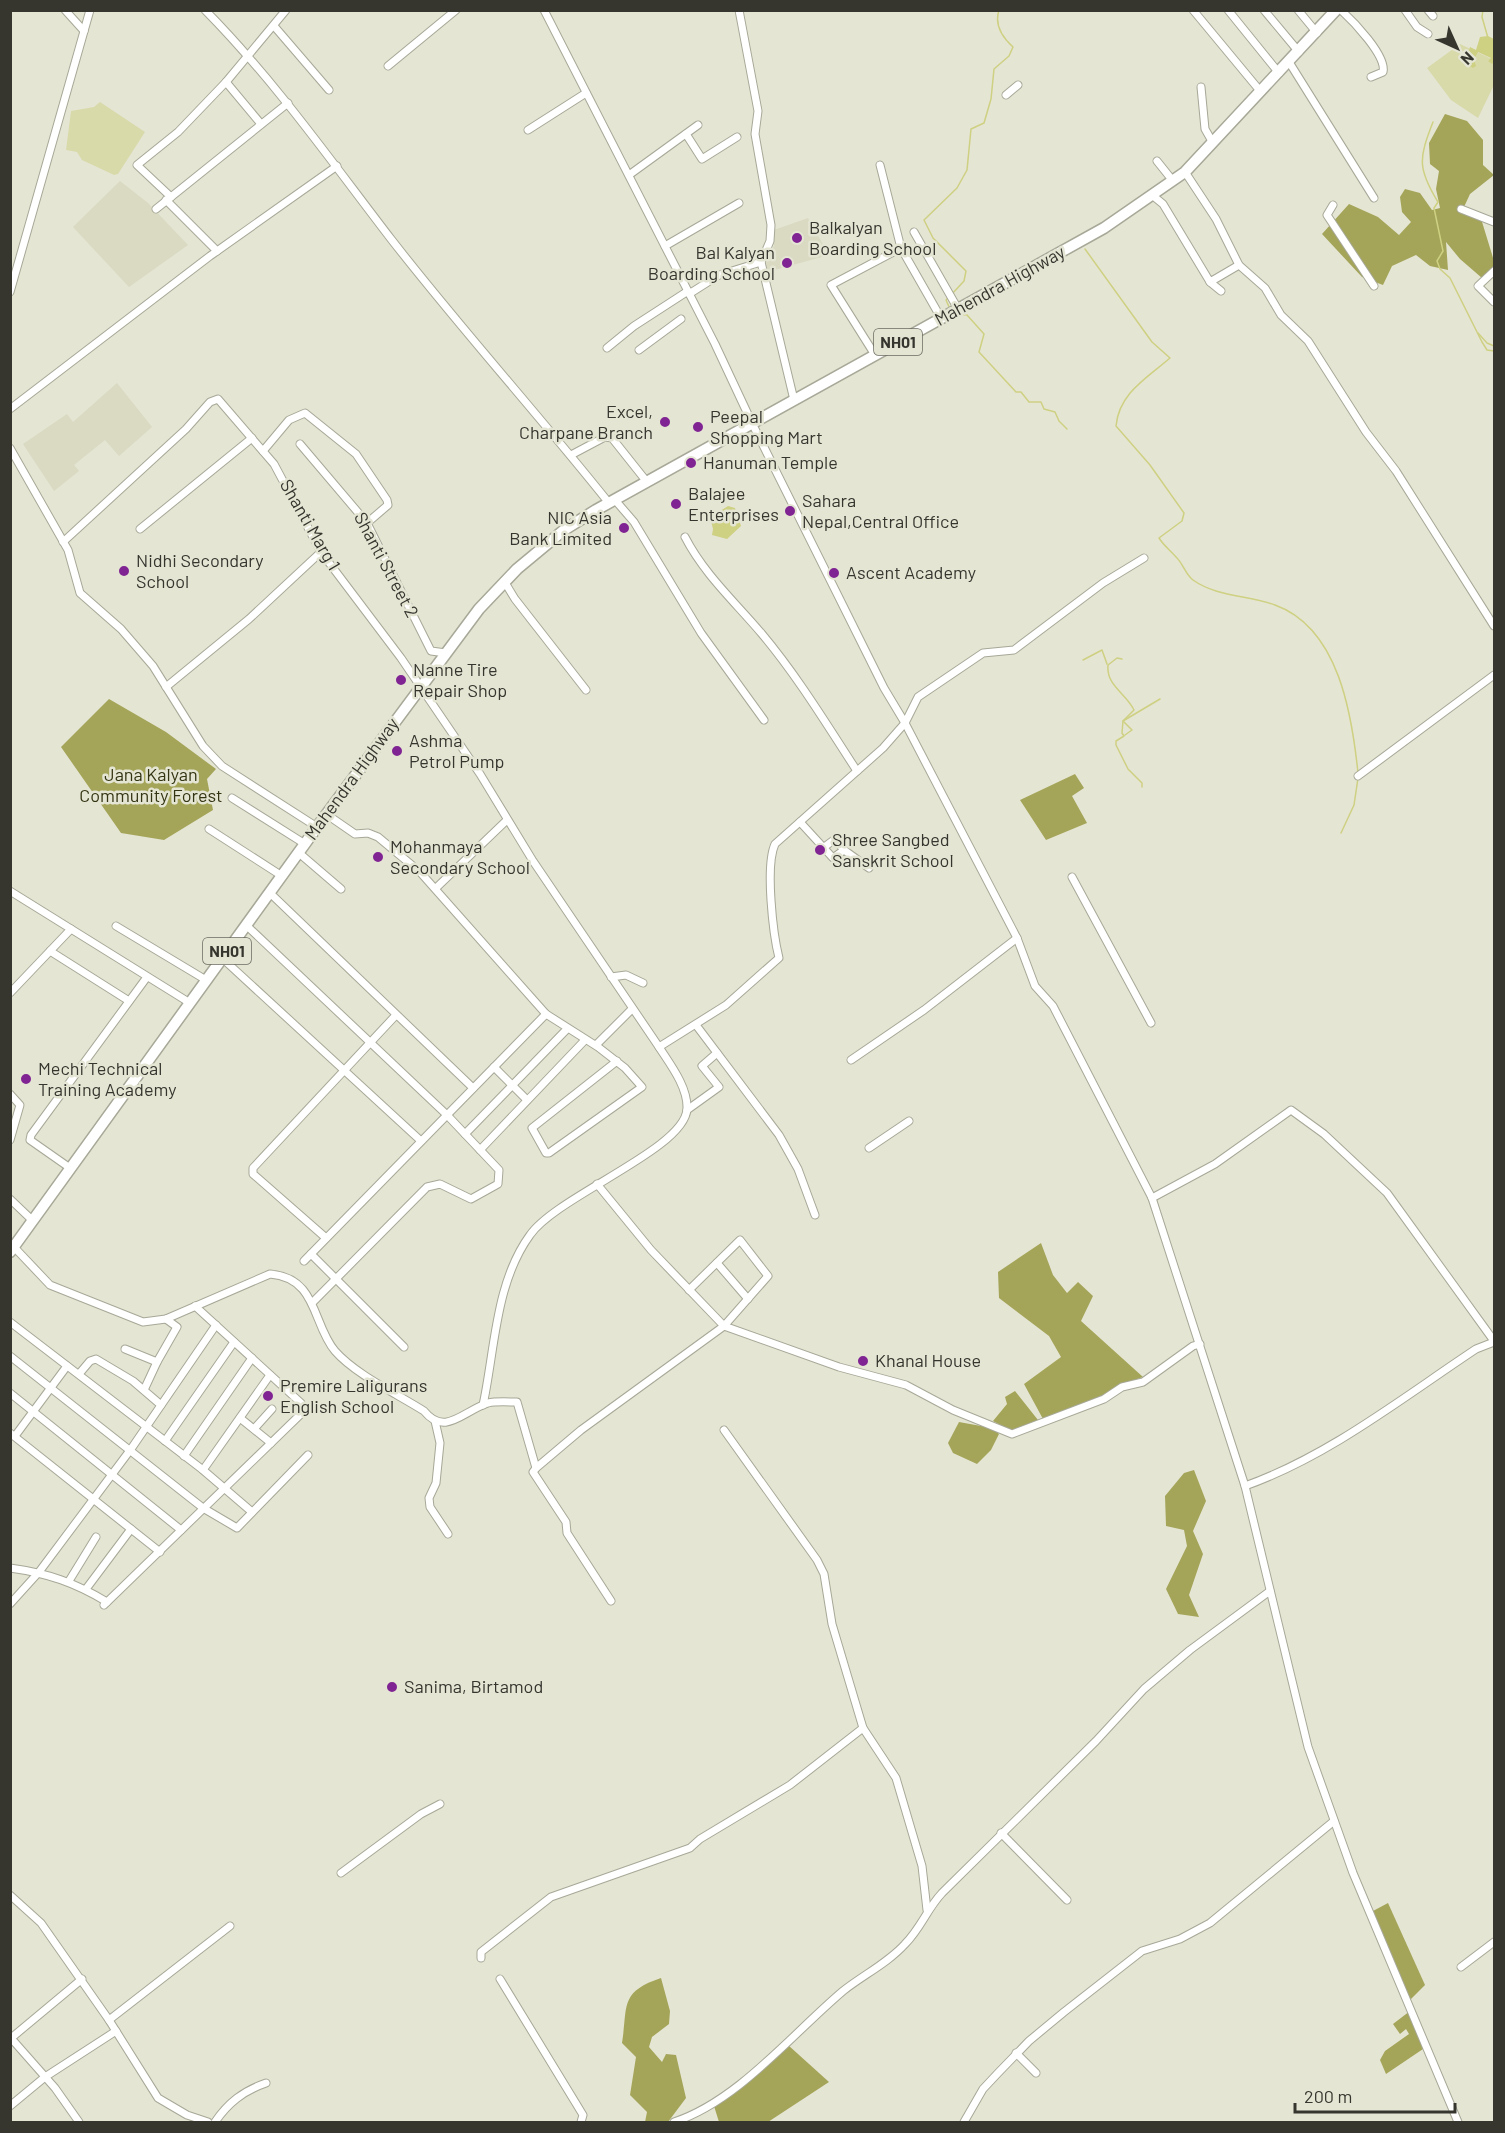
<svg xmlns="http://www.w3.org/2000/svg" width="1505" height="2133" font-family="Barlow,sans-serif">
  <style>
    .built { fill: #d9dac1 }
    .green { fill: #d8daaa }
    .forest { fill: #a4a559 }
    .water { fill: #ced082 }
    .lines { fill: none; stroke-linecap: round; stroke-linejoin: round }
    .stream { stroke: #ced082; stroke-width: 1.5 }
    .minor-casing { stroke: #a7a897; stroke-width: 9 }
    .highway-casing { stroke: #a7a897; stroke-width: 13 }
    .minor { stroke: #fff; stroke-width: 7 }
    .highway { stroke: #fff; stroke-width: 10 }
    .poi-dot { fill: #7f2492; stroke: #e5e5d4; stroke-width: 2 }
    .labels { text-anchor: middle; stroke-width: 5; stroke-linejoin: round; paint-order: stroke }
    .shield { fill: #e5e5d4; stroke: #6a6a60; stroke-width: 1.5 }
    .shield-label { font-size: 16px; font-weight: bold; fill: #36362f }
    .poi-label { font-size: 18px; fill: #36362f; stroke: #e5e5d4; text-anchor: start }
    .street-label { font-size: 18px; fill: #36362f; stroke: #e5e5d4 }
    .park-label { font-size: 18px; fill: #333412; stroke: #e5e5d4 }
  </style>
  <rect width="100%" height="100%" fill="#e5e5d4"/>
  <g class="built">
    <path d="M120 181 148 203 188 245 129 287 73 227Z"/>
    <path d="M808 218 829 255 767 272 766 260 774 246V230Z"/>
    <path d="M117 383 152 427 119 456 105 440 74 465 79 471 54 491 23 444 67 414 73 422Z"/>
  </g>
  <g class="green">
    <path d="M1460 44 1494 60V85L1478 118 1451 100 1427 68Z"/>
    <path d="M100 102 145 132 118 174 114 175 82 160 77 152 66 150 71 111 94 107Z"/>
  </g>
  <g class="forest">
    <path d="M1445 114 1467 121 1483 140V165L1494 175 1470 194 1464 207 1479 212 1494 261V271L1482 278 1460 259 1446 242 1448 270 1430 266 1416 255 1392 266 1383 285 1362 277 1322 234 1349 204 1378 217 1399 235 1411 222 1402 212 1400 197 1405 189 1420 193 1432 210 1440 208 1436 189 1439 171 1430 164 1429 143Z"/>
    <path d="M109 699 166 732 216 769 207 779 213 810 164 840 121 833 61 747Z"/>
    <path d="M1075 774 1084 788 1072 796 1087 823 1046 840 1020 800Z"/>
    <path d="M1041 1243 1053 1275 1067 1293 1078 1282 1093 1296 1081 1321 1143 1377 1121 1385 1103 1397 1043 1419 1024 1384 1061 1357 1049 1336 999 1298 998 1272Z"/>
    <path d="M1015 1391 1038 1420 1013 1432 993 1421 1007 1404 1005 1397Z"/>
    <path d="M959 1422 992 1428 999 1434 991 1450 977 1464 953 1453 948 1443Z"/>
    <path d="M1194 1470 1206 1501 1193 1531 1203 1554 1189 1595 1199 1617 1178 1614 1166 1589 1187 1546 1184 1530 1166 1526 1165 1496 1184 1473Z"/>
    <path d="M1388 1903 1425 1985 1409 2001 1373 1911Z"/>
    <path d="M661 1978 670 2011 669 2024 652 2037 649 2047 662 2062 666 2054 676 2055 686 2098 668 2122H645L647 2112 630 2095 636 2057 622 2043C628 2006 619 1992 661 1978Z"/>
    <path d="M1410 2011 1426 2047 1386 2074 1380 2060 1385 2051 1409 2034 1406 2029 1400 2034 1393 2024Z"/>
    <path d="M788 2045 829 2082 768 2122H719L714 2106Z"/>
  </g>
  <g class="water">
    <path d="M1488 36 1494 39V62L1492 64 1488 61 1491 58 1478 52 1474 59 1476 66 1473 68 1467 64 1469 58 1464 56 1468 55 1470 47 1476 50 1480 37Z"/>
    <path d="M728 506 735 508 741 526 727 539 712 535 713 529 711 521 714 515Z"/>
  </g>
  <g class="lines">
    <g class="stream">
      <path d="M1483 10 1482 17 1488 38"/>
      <path d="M1433 122C1419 158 1417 168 1438 202L1434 208 1443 251 1437 261 1440 269 1450 278 1482 342 1487 350 1494 351"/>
      <path d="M1085 249 1152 342 1170 358C1147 378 1119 393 1116 426L1150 465 1184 513 1182 521 1159 538C1164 546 1170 550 1177 558 1183 564 1186 575 1193 580 1217 597 1248 595 1275 605 1339 628 1352 715 1358 773"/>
      <path d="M952 294 964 281 966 271 933 238 924 220 957 188 967 170 971 129 984 123 991 99 994 69 1009 56 1013 47C1002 37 994 25 999 10"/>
      <path d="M949 297 946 300 950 309"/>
      <path d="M959 314 967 315 984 334 979 352 1016 392H1021L1029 402H1041L1044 409 1055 412 1059 421 1067 429"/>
      <path d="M1478 333 1487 343 1494 346"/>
      <path d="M1122 659 1117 658 1108 665C1106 686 1126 693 1134 710L1123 721 1122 733 1124 736 1116 741V745L1128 769 1142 783V787"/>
      <path d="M1083 660 1102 650 1107 664"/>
      <path d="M1125 735 1132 730 1123 721 1160 699"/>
      <path d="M1341 833 1354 805 1358 778"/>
    </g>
    <defs>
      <g id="minor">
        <path d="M65 10 84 31"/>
        <path d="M205 10C275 81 331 161 391 239 461 329 538 414 609 503"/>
        <path d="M544 10 715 344 752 423 884 688 905 723 1017 938 1035 986 1053 1006 1152 1198 1245 1486 1308 1747 1353 1873 1458 2122"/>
        <path d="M739 10 758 111 755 134 771 225 770 241 761 262 794 400"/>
        <path d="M1193 10 1261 92"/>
        <path d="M1228 10 1279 73"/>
        <path d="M1264 10 1299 52"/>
        <path d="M1298 10 1317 33"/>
        <path d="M1341 10C1353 21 1387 56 1383 72L1371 77"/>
        <path d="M1405 10 1417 27 1428 34"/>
        <path d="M1428 10 1433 16"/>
        <path d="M274 26 329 90"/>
        <path d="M1289 62 1374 198"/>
        <path d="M388 66 456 10"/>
        <path d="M226 82 261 124"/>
        <path d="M1201 87 1205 129 1213 143"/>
        <path d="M1006 95 1018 85"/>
        <path d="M528 130 586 93"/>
        <path d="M686 134 702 159 737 137"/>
        <path d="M1157 161 1173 181"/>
        <path d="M880 165 901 248 941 318"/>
        <path d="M1185 172 1216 219 1239 265 1265 288 1281 315 1308 341 1366 432 1396 471 1494 626"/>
        <path d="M629 175 698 125"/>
        <path d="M1152 195 1163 204 1210 282 1239 265"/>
        <path d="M171 197 137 165 178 132 226 82 286 10"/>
        <path d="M166 200 217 251"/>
        <path d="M1333 205 1327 215 1374 286"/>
        <path d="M156 209 288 103"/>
        <path d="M1461 209 1494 222"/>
        <path d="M914 232 958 309"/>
        <path d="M665 246 739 203"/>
        <path d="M1494 271 1478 286 1494 302"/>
        <path d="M1210 282 1221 291"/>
        <path d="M10 292 90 10"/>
        <path d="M689 294 719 275 761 262"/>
        <path d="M607 348 634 326 688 291"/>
        <path d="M639 350 681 319"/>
        <path d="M875 355 831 285 901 248"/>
        <path d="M10 409 210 256 337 166"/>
        <path d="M300 444 367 523 431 651 446 653"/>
        <path d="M10 448 68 550 80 593 121 629 153 666 203 746 222 766 317 827"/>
        <path d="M263 451 289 420 305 413 356 454 387 500 388 505 367 523"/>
        <path d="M571 455 605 437 612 438 647 482"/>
        <path d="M615 500 634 522 701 633 764 720"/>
        <path d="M140 529 252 438"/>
        <path d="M685 537C704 574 735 602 762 634 798 677 827 725 857 771"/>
        <path d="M63 542 186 429 210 402 218 399 274 464 321 552 401 658 480 774 533 861 659 1047 726 1005 779 958C773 934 765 866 775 844L883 748 905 723 918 697 983 653 1014 650 1103 583 1144 558"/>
        <path d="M504 581 515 599 586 690"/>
        <path d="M166 687 249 619 321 552"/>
        <path d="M1358 776 1494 675"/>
        <path d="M232 798 305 844"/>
        <path d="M326 814 355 834 368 833 378 837 420 872 546 1014 598 1047 625 1068 642 1087 549 1153H546L532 1128 617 1061"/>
        <path d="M800 822 833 858 844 850"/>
        <path d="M209 829 282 876"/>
        <path d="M823 848 835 839 844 850 869 868"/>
        <path d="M299 853 341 889"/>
        <path d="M1072 877 1151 1023"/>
        <path d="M436 888 507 820"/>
        <path d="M10 891 190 1003"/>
        <path d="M270 893 473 1088"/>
        <path d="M246 925 447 1115 499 1170 498 1184 471 1199 440 1184 427 1187 312 1303"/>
        <path d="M116 926 206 980"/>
        <path d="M50 951 129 1001"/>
        <path d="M222 958 421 1141"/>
        <path d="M611 977 626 975 643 983"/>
        <path d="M10 993 71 929"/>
        <path d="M696 1025 779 1135 798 1169 815 1215"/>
        <path d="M596 1045 632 1009"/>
        <path d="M851 1060 924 1010 1017 938"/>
        <path d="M494 1067 527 1100"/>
        <path d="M10 1094 20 1105 10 1140"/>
        <path d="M687 1110 719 1087 702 1066 717 1053"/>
        <path d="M465 1134 567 1029"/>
        <path d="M869 1148 909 1121"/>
        <path d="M480 1150 585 1040"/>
        <path d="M70 1168 30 1140 31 1135 147 977"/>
        <path d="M597 1184 651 1250 724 1326 839 1367 906 1385 953 1410 1012 1434 1104 1399 1122 1387 1143 1382 1193 1346 1200 1344"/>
        <path d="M1152 1198 1215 1164 1291 1110 1324 1134 1387 1193 1494 1341"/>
        <path d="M10 1199 32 1220"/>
        <path d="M326 1238 253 1174V1168L396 1015"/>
        <path d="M14 1247 50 1285 143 1322 166 1319 270 1274C318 1278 312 1324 335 1351 355 1374 397 1394 424 1411 445 1437 463 1411 488 1403 496 1401 508 1402 517 1402L536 1468 533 1472 566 1522 567 1533 611 1601"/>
        <path d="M311 1254 404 1347"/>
        <path d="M304 1261 546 1014"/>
        <path d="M717 1263 748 1299"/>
        <path d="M10 1322 203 1470 252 1512"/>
        <path d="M125 1349 157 1362 177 1327 166 1319"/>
        <path d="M10 1356 203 1508 237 1528 308 1455"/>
        <path d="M79 1374 90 1361 96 1359 133 1381 161 1405"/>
        <path d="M144 1390 157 1362"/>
        <path d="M10 1393 181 1530"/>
        <path d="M483 1405C495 1350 495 1283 530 1235 557 1196 685 1149 687 1109 688 1087 670 1064 659 1047"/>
        <path d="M240 1418 271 1443"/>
        <path d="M435 1421 440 1443 436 1483 429 1498 430 1507 448 1534"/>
        <path d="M254 1429 272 1409"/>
        <path d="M724 1430 817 1560 824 1574 832 1624 863 1728"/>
        <path d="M10 1433 160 1552"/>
        <path d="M15 1436 67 1366"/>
        <path d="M165 1441 234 1342"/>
        <path d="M184 1456 252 1358"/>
        <path d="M536 1468 581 1430 724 1326 768 1276 740 1240 689 1290"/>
        <path d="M203 1470 270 1375"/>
        <path d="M1245 1486C1329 1456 1402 1398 1476 1349L1494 1342"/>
        <path d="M10 1568C47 1573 76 1583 107 1602"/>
        <path d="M69 1581 96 1537"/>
        <path d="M86 1589 131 1529"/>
        <path d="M10 1604 39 1572 131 1449 216 1325"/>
        <path d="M104 1605 303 1412 301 1403 195 1306"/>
        <path d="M1001 1833 1067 1900"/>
        <path d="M341 1873 421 1814 440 1804"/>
        <path d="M10 1895 41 1923 109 2020 158 2098 187 2115 208 2122"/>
        <path d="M481 1958V1952L551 1897 690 1848 700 1839 790 1785 863 1728 896 1778 922 1866 927 1910"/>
        <path d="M1461 1967 1494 1942"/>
        <path d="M500 1979 583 2115 581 2122"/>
        <path d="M109 2020 230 1926"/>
        <path d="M10 2037 55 2088 79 2122"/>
        <path d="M10 2039 82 1979"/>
        <path d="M1016 2053 1036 2073"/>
        <path d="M10 2106 45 2077 116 2031"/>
        <path d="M215 2122C228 2103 243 2091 266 2083"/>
        <path d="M674 2122C738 2101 792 2034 843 1991 863 1975 888 1963 905 1944 921 1928 927 1909 942 1893L1096 1741 1144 1689 1190 1650 1270 1591"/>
        <path d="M964 2122 983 2089 998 2073 1029 2041 1064 2012 1142 1951 1180 1939 1210 1923 1334 1821"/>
      </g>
      <path id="highway" d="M10 1252 317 827 479 609 517 569 564 530 596 510 1104 228 1185 172 1336 10"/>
    </defs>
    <use href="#minor" class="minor-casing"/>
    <use href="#highway" class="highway-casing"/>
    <use href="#minor" class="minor"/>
    <use href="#highway" class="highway"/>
  </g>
  <g class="poi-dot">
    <circle cx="797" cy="238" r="6"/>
    <circle cx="787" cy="263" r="6"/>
    <circle cx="665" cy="422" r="6"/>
    <circle cx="698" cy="427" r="6"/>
    <circle cx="691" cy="463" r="6"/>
    <circle cx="676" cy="504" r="6"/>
    <circle cx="790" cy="511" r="6"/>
    <circle cx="624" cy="528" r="6"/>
    <circle cx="124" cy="571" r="6"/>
    <circle cx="834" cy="573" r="6"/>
    <circle cx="401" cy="680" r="6"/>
    <circle cx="397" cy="751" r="6"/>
    <circle cx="820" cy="850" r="6"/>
    <circle cx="378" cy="857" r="6"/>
    <circle cx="26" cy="1079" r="6"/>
    <circle cx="863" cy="1361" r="6"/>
    <circle cx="268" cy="1396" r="6"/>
    <circle cx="392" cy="1687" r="6"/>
  </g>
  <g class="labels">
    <g class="shield">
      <rect x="874" y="329" width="48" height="26" rx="4.5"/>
      <rect x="203" y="938" width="48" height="26" rx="4.5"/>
    </g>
    <g class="shield-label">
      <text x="898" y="348">NH01</text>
      <text x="227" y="957">NH01</text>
    </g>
    <g class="poi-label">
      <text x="809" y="234">Balkalyan<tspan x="809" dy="21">Boarding School</tspan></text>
      <text x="775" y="259" text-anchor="end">Bal Kalyan<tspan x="775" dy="21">Boarding School</tspan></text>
      <text x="653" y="418" text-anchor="end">Excel,<tspan x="653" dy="21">Charpane Branch</tspan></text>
      <text x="710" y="423">Peepal<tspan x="710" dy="21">Shopping Mart</tspan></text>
      <text x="703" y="469">Hanuman Temple</text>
      <text x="688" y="500">Balajee<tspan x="688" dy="21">Enterprises</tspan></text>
      <text x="802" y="507">Sahara<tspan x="802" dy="21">Nepal,Central Office</tspan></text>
      <text x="612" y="524" text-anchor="end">NIC Asia<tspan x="612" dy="21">Bank Limited</tspan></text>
      <text x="136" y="567">Nidhi Secondary<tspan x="136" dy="21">School</tspan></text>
      <text x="846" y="579">Ascent Academy</text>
      <text x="413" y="676">Nanne Tire<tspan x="413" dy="21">Repair Shop</tspan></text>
      <text x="409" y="747">Ashma<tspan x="409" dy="21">Petrol Pump</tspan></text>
      <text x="832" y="846">Shree Sangbed<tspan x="832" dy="21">Sanskrit School</tspan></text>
      <text x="390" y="853">Mohanmaya<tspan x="390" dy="21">Secondary School</tspan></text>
      <text x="38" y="1075">Mechi Technical<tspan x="38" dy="21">Training Academy</tspan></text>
      <text x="875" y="1367">Khanal House</text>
      <text x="280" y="1392">Premire Laligurans<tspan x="280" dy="21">English School</tspan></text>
      <text x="404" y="1693">Sanima, Birtamod</text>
    </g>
    <g class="street-label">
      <text transform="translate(1000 286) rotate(-29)" y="6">Mahendra Highway</text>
      <text transform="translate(310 525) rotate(60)" y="6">Shanti Marg 1</text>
      <text transform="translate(386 565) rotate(62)" y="6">Shanti Street 2</text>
      <text transform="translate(352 779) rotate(-54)" y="6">Mahendra Highway</text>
    </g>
    <g class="park-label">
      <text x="151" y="781">Jana Kalyan<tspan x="151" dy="21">Community Forest</tspan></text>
    </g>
  </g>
  <rect width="1505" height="2133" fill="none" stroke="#36362f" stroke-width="24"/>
  <g transform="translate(1457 48) rotate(135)" stroke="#e5e5d4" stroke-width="4.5" paint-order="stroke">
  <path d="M0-4.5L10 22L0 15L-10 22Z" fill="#36362f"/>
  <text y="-9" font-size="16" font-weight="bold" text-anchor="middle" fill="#36362f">N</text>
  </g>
  <path d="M1295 2103v9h160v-9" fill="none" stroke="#36362f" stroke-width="3"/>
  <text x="1304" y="2103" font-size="18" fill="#36362f" stroke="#e5e5d4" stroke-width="4.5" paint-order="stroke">200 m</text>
</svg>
